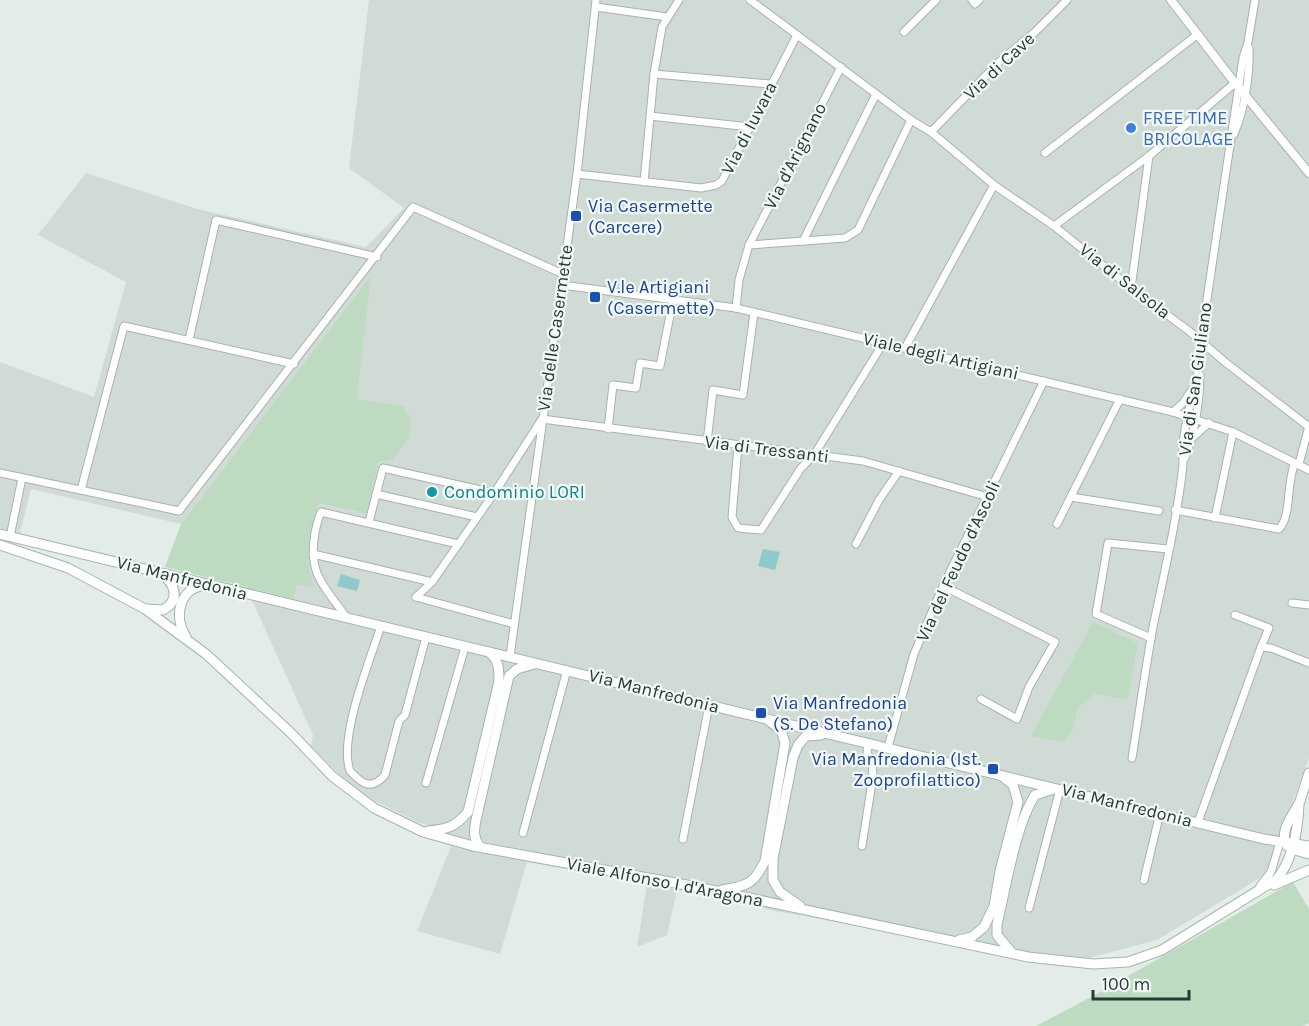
<svg xmlns="http://www.w3.org/2000/svg" width="1309" height="1026" font-family="Karla,sans-serif">
  <style>
    .built { fill: #d1dbd6 }
    .green { fill: #bedbc2 }
    .water { fill: #90c9cc }
    .lines { fill: none; stroke-linecap: round; stroke-linejoin: round }
    .minor-casing { stroke: #a6b3ad; stroke-width: 9 }
    .tertiary-casing { stroke: #a6b3ad; stroke-width: 10 }
    .secondary-casing { stroke: #a2b6ad; stroke-width: 11 }
    .minor { stroke: #fff; stroke-width: 7 }
    .tertiary { stroke: #fff; stroke-width: 8 }
    .secondary { stroke: #fff; stroke-width: 9 }
    .shop-dot { fill: #3f7fe0; stroke: #f3f8f5; stroke-width: 2 }
    .transit-dot { fill: #1a4fb4; stroke: #f3f8f5; stroke-width: 2 }
    .culture-dot { fill: #0f9aa8; stroke: #f3f8f5; stroke-width: 2 }
    .labels { text-anchor: middle; stroke-width: 4.5; stroke-linejoin: round; paint-order: stroke }
    .street-label { font-size: 18px; fill: #243b33; stroke: #f3f8f5 }
    .shop-label { font-size: 18px; fill: #366cbe; stroke: #f3f8f5; text-anchor: start }
    .transit-label { font-size: 18px; fill: #164399; stroke: #f3f8f5; text-anchor: start }
    .culture-label { font-size: 18px; fill: #0d838f; stroke: #f3f8f5; text-anchor: start }
  </style>
  <rect width="100%" height="100%" fill="#e3ece7"/>
  <path class="built" d="M369 0H1309V758L1265 875 1157 940 1085 959 1032 961 907 934 780 912 677 890 667 935 637 947 647 884 527 862 500 954 417 931 451 846 436 827 419 823 369 798 344 779 311 746 313 735 246 587 294 599 297 584 310 576 307 549 318 503 367 514 380 462 357 399 370 276 181 524 31 489 20 533 0 528V362L94 397 126 282 38 235 86 173 197 209 366 247 404 208 349 168Z"/>
  <g class="green">
    <path d="M371 275 357 399 405 406 404 411 412 418 408 439 393 459 379 462 367 514 318 503C310 535 304 555 314 588L297 584 294 599 165 567 181 524Z"/>
    <path d="M1093 622 1138 643 1127 700 1095 694 1078 707 1073 730 1063 742 1031 736Z"/>
    <path d="M1293 882 1309 909V1023L1303 1026H1036L1093 996Z"/>
  </g>
  <g class="water">
    <path d="M763 549 780 552 775 570 758 566Z"/>
    <path d="M341 574 360 580 357 591 337 586Z"/>
  </g>
  <g class="lines">
    <defs>
      <g id="minor">
        <path d="M750 0 911 120 931 132 994 185 1054 226 1131 288 1189 331 1225 362 1309 427"/>
        <path d="M972 0 975 4 979 0"/>
        <path d="M596 7 667 17"/>
        <path d="M904 32 936 0"/>
        <path d="M654 74 771 84"/>
        <path d="M650 116 750 127"/>
        <path d="M931 132 999 62 1035 32 1067 0"/>
        <path d="M1234 134C1245 108 1250 75 1249 48"/>
        <path d="M1045 153 1198 34"/>
        <path d="M577 174 701 188 716 185 722 181 797 35"/>
        <path d="M644 182 654 74 662 27 679 0"/>
        <path d="M1054 226 1149 156 1235 83"/>
        <path d="M803 241 876 94"/>
        <path d="M749 245 845 238 858 230 911 120"/>
        <path d="M562 285 736 308 1173 412 1233 432 1309 470"/>
        <path d="M1131 288 1149 156"/>
        <path d="M736 308 739 280 749 245 841 67"/>
        <path d="M189 340 216 220 377 257"/>
        <path d="M905 348 994 185"/>
        <path d="M1173 412 1184 402 1191 391"/>
        <path d="M608 429 613 385 636 388 640 363 660 366 673 300"/>
        <path d="M1190 440 1209 423"/>
        <path d="M707 442 713 390 743 395 754 313"/>
        <path d="M738 446 732 517 738 528 761 530 801 468 814 455 884 342"/>
        <path d="M1185 458C1194 433 1200 402 1200 375"/>
        <path d="M1299 464 1309 426"/>
        <path d="M0 473 179 511 413 207 563 274"/>
        <path d="M81 490 124 326 294 364"/>
        <path d="M376 494 477 517"/>
        <path d="M1071 497 1159 511"/>
        <path d="M1175 510 1279 529C1292 516 1286 481 1295 463"/>
        <path d="M1215 518 1233 432"/>
        <path d="M369 522 383 468 494 493"/>
        <path d="M1057 524 1120 399"/>
        <path d="M10 537 22 478"/>
        <path d="M856 544 879 500 899 471"/>
        <path d="M313 554 432 582"/>
        <path d="M943 586 1055 642 1029 687 1017 719 981 699"/>
        <path d="M416 597 432 582 497 489 542 419 863 461 988 497"/>
        <path d="M416 597 514 624"/>
        <path d="M1292 603 1309 605"/>
        <path d="M346 617C338 605 322 587 317 573 310 555 314 529 321 512L458 544"/>
        <path d="M381 626C370 660 338 738 350 771 362 784 371 791 385 775L399 721 405 715 426 637"/>
        <path d="M1151 638 1096 614 1108 543 1168 549"/>
        <path d="M1261 647 1271 648 1309 663"/>
        <path d="M510 656 577 174 596 0"/>
        <path d="M888 747 914 654 943 586 1044 381"/>
        <path d="M1132 758C1139 715 1145 671 1153 627 1164 574 1177 520 1183 465 1183 459 1182 453 1183 447 1185 406 1205 368 1203 326L1243 58 1248 42 1255 0"/>
        <path d="M426 783 465 647"/>
        <path d="M1198 822 1261 647 1269 628 1235 615"/>
        <path d="M523 833 567 670"/>
        <path d="M683 839 709 705"/>
        <path d="M862 846 873 776 872 761 867 753 868 743"/>
        <path d="M1144 880 1160 813"/>
        <path d="M1260 886 1271 872 1280 842"/>
        <path d="M1029 908 1060 789"/>
      </g>
      <path id="tertiary" d="M1171 0 1235 83 1309 173"/>
      <g id="secondary">
        <path d="M0 534 1264 839 1309 846"/>
        <path d="M0 545 68 568 145 609 206 654 291 733 332 776 374 808 423 832 473 846 697 887 1028 957 1093 964 1128 962 1162 950 1277 879C1293 859 1298 829 1299 804"/>
        <path d="M147 609 163 610C181 600 175 583 161 574"/>
        <path d="M186 637C173 616 179 587 207 585"/>
        <path d="M428 831C448 829 455 827 468 812L499 681C499 668 499 661 489 652"/>
        <path d="M1287 846C1278 830 1294 815 1300 801 1303 792 1306 782 1309 773"/>
        <path d="M480 847C473 838 474 831 476 820L509 676 517 669 534 664"/>
        <path d="M1291 849 1309 854"/>
        <path d="M1274 885 1309 870"/>
        <path d="M722 890C747 886 754 884 765 861L785 743 781 730 769 721"/>
        <path d="M800 906 780 892 773 880V859L793 758 798 745 806 736 821 735"/>
        <path d="M959 940 972 937 984 927 994 906 1000 871 1018 802 1013 785 1002 776"/>
        <path d="M1012 953 997 935V924C1006 887 1016 824 1035 795L1054 789"/>
      </g>
    </defs>
    <use href="#minor" class="minor-casing"/>
    <use href="#tertiary" class="tertiary-casing"/>
    <use href="#secondary" class="secondary-casing"/>
    <use href="#minor" class="minor"/>
    <use href="#tertiary" class="tertiary"/>
    <use href="#secondary" class="secondary"/>
  </g>
  <circle class="shop-dot" cx="1131" cy="128" r="6"/>
  <g class="transit-dot">
    <rect x="570" y="210" width="12" height="12" rx="3"/>
    <rect x="589" y="291" width="12" height="12" rx="3"/>
    <rect x="755" y="707" width="12" height="12" rx="3"/>
    <rect x="987" y="763" width="12" height="12" rx="3"/>
  </g>
  <circle class="culture-dot" cx="432" cy="492" r="6"/>
  <g class="labels">
    <g class="street-label">
      <text transform="translate(999 66) rotate(-43)" y="6">Via di Cave</text>
      <text transform="translate(749 128) rotate(-63)" y="6">Via di Iuvara</text>
      <text transform="translate(795 156) rotate(-63)" y="6">Via d'Arignano</text>
      <text transform="translate(1125 281) rotate(38)" y="6">Via di Salsola</text>
      <text transform="translate(555 328) rotate(-82)" y="6">Via delle Casermette</text>
      <text transform="translate(941 356) rotate(13)" y="6">Viale degli Artigiani</text>
      <text transform="translate(1195 379) rotate(-82)" y="6">Via di San Giuliano</text>
      <text transform="translate(767 449) rotate(7)" y="6">Via di Tressanti</text>
      <text transform="translate(958 561) rotate(-65)" y="6">Via del Feudo d'Ascoli</text>
      <text transform="translate(182 578) rotate(14)" y="6">Via Manfredonia</text>
      <text transform="translate(654 691) rotate(14)" y="6">Via Manfredonia</text>
      <text transform="translate(1127 805) rotate(14)" y="6">Via Manfredonia</text>
      <text transform="translate(665 882) rotate(11)" y="6">Viale Alfonso I d'Aragona</text>
    </g>
    <g class="shop-label">
      <text x="1143" y="124">FREE TIME<tspan x="1143" dy="21">BRICOLAGE</tspan></text>
    </g>
    <g class="transit-label">
      <text x="588" y="212">Via Casermette<tspan x="588" dy="21">(Carcere)</tspan></text>
      <text x="607" y="293">V.le Artigiani<tspan x="607" dy="21">(Casermette)</tspan></text>
      <text x="773" y="709">Via Manfredonia<tspan x="773" dy="21">(S. De Stefano)</tspan></text>
      <text x="981" y="765" text-anchor="end">Via Manfredonia (Ist.<tspan x="981" dy="21">Zooprofilattico)</tspan></text>
    </g>
    <g class="culture-label">
      <text x="444" y="498">Condominio LORI</text>
    </g>
  </g>
  <path d="M1093 990v9h96v-9" fill="none" stroke="#243b33" stroke-width="3"/>
  <text x="1102" y="990" font-size="18" fill="#243b33" stroke="#f3f8f5" stroke-width="4.5" paint-order="stroke">100 m</text>
</svg>
